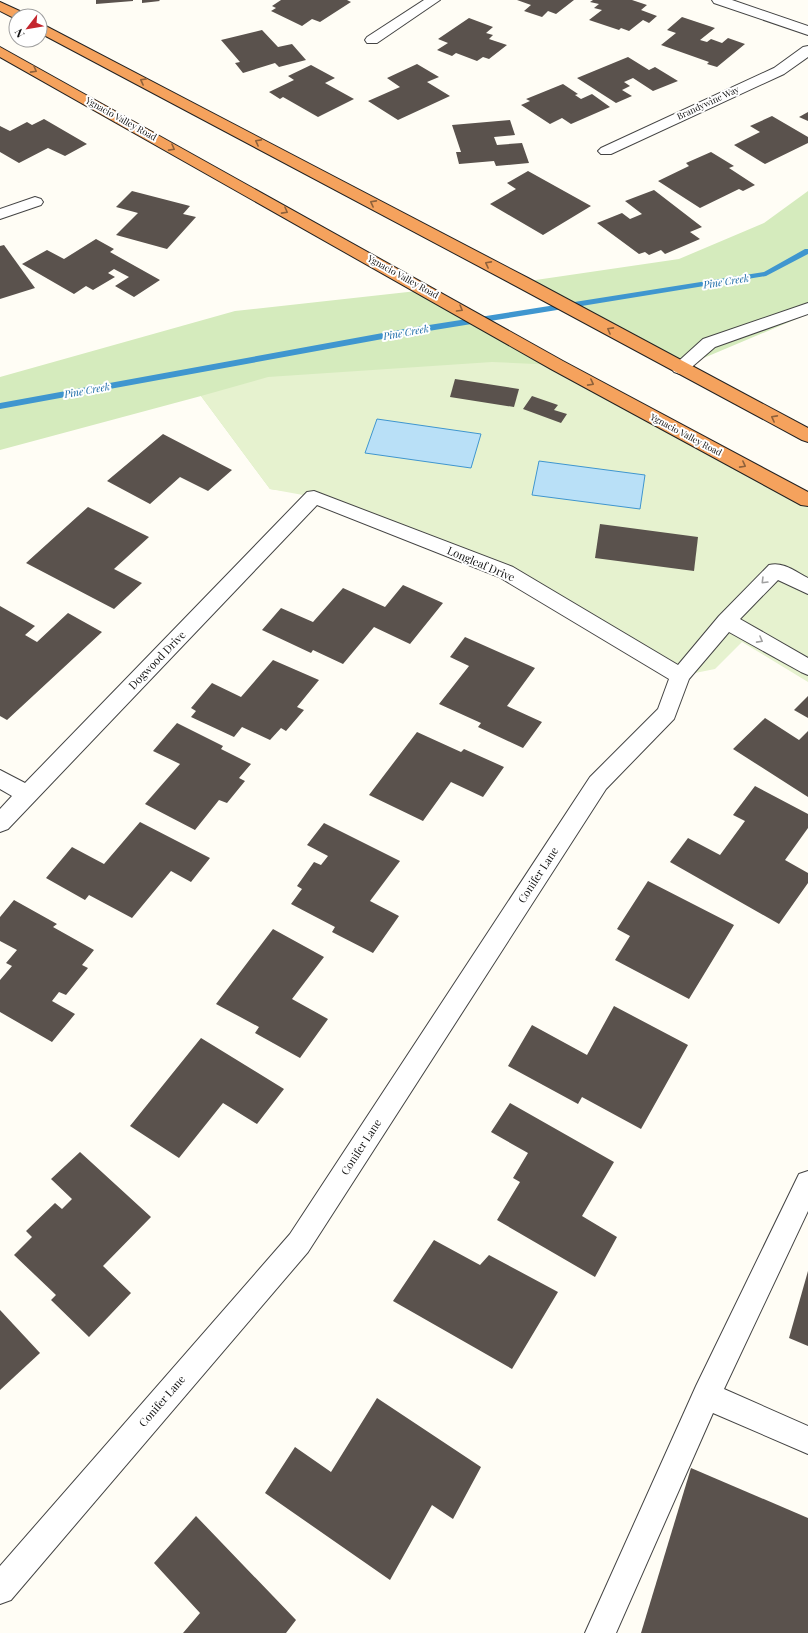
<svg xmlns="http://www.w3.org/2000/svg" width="808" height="1633" font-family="'Playfair Display',serif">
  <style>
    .green { fill: #d5ebbd }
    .pitch { fill: #e6f2cf }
    .water { fill: #b9e0f7; stroke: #3f96cf }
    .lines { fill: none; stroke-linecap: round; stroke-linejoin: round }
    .stream { fill: #3f96cf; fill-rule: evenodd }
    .building { fill: #5a524d }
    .minor-casing { stroke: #444; stroke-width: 2 }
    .highway-casing { stroke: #222; stroke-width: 2 }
    .minor { fill: #fff; fill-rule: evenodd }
    .highway { fill: #f5a25d; fill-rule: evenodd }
    .oneway { stroke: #8e613b }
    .oneway2 { stroke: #a0a0a0 }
    .labels { text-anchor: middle; stroke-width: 4; stroke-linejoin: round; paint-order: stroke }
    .far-street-label { font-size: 9px; fill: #111; stroke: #fff }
    .far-water-label { font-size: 10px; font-style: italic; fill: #1768a6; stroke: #fff }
    .street-label { font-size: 11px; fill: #111; stroke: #fff }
  </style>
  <rect width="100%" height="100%" fill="#fffdf5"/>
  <g class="green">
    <path d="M808 191V314L680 368 522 282 679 259 764 223Z"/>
    <path d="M426 290 557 365 413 508 270 489 201 396 0 450V377L235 311Z"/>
  </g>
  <path class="pitch" d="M492 362 557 365 808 500V682L742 642 715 669 680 676 506 572 314 497 270 489 201 396 268 377Z"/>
  <g class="water">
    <path d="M377 419 481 434 471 468 365 453Z"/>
    <path d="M539 461 645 475 640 509 532 495Z"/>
  </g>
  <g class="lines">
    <path class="stream" d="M805 249H808V254L766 276 410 334 0 409V403L410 328 764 272Z"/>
  </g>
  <g class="building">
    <path d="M96 0H133V1L96 4Z"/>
    <path d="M142 0H159L160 1 142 3Z"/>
    <path d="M281 0H347L351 2 320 22 312 19 302 26 271 11 276 8 272 6Z"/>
    <path d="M517 0H574L556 14 548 11 542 17 524 11 531 5Z"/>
    <path d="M593 0H632L647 5 641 10 657 16 649 23 643 20 629 31 621 28 619 30 589 20 602 10 594 8 599 4 590 2Z"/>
    <path d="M682 17 715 28 700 40 707 42 711 39 722 43 728 38 745 44 717 67 707 64 709 62 661 45 676 33 667 30Z"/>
    <path d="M469 18 493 27 486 33 493 35 489 39 507 45 489 59 483 57 477 61 456 53 452 56 437 50 448 43 438 39Z"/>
    <path d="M262 30 278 47 292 44 306 60 279 67 275 63 243 73 235 63 240 62 221 40Z"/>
    <path d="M628 57 649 70 655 67 678 81 653 91 633 78 624 82 630 86 622 90 632 96 616 103 577 78Z"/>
    <path d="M417 64 439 77 427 82 450 96 398 120 368 101 400 87 387 78Z"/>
    <path d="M311 65 335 78 325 83 354 99 318 117 283 97 280 99 269 92 294 80 288 76Z"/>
    <path d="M563 84 578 94 575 95 581 99 592 94 610 107 571 124 562 118 550 124 521 105 530 101 526 99Z"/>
    <path d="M808 112V121L799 117Z"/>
    <path d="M772 116 808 137V143L765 164 734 145 760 132 750 126Z"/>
    <path d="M44 119 87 144 65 156 48 148 19 163 0 152V126L10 131 27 122 32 125Z"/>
    <path d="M510 120 515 135 494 137 497 145 522 143 529 163 496 166 494 161 459 164 456 152H461L452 125Z"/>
    <path d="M711 152 734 166 729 168 755 185 743 191 739 189 700 208 658 181 689 166 686 163Z"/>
    <path d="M528 171 591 206 543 235 490 204 516 189 507 183Z"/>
    <path d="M654 190 702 227 690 232 700 239 665 254 661 250 649 255 645 252 639 254 597 223 622 213 630 219 642 214 625 201Z"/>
    <path d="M132 191 190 206 183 214 196 217 167 249 116 235 138 213 116 207Z"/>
    <path d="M96 239 114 249 110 252 160 280 134 297 115 286 129 277 114 269 108 273 115 277 93 290 86 286 74 294 22 264 47 250 64 259Z"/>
    <path d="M4 245 35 288 0 299V246Z"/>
    <path d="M455 379 519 389 514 407 450 397Z"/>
    <path d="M532 396 558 405 554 410 567 414 561 423 523 409Z"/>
    <path d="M163 434 232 470 208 491 180 477 150 504 107 481Z"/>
    <path d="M88 507 149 537 114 569 142 583 114 609 26 563Z"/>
    <path d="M600 524 698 537 694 571 595 558Z"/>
    <path d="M403 585 443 603 410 644 374 627 343 664 313 650 311 653 262 630 281 608 313 622 343 588 385 607Z"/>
    <path d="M0 606 35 626 25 635 37 642 68 613 102 632 7 720 0 716Z"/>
    <path d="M465 637 535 668 507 706 542 722 523 748 478 727 481 723 439 704 469 666 450 657Z"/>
    <path d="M273 660 319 680 297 707 304 710 286 731 281 728 270 740 242 727 234 737 191 717 196 711 191 708 212 683 241 697Z"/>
    <path d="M808 696V718L794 710Z"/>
    <path d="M765 718 799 740 808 731V797L733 749Z"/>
    <path d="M177 723 223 746 221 749 251 764 239 778 245 781 227 803 219 800 195 830 145 804 180 764 153 751Z"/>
    <path d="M417 732 461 752 464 749 504 767 483 797 451 782 423 821 369 795Z"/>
    <path d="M755 786 808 814V828L785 860 808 873V883L779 924 670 862 688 838 720 855 745 821 733 815Z"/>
    <path d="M140 822 210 858 191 882 171 871 132 918 89 895 85 900 46 878 72 847 104 864Z"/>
    <path d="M324 823 400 861 370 901 399 916 373 953 332 932 335 927 291 904 302 889 297 886 314 862 321 865 328 856 307 845Z"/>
    <path d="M648 881 734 925 689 999 615 960 630 936 617 929Z"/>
    <path d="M14 900 57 924 53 927 94 950 82 965 88 968 66 995 59 992 52 1001 75 1014 52 1042 0 1012V980L12 966 6 963 17 950 0 941V917Z"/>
    <path d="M273 929 324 957 292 999 328 1019 300 1058 255 1033 259 1027 216 1004Z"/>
    <path d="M614 1006 688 1045 641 1129 582 1097 578 1104 508 1066 532 1025 587 1055Z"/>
    <path d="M201 1038 284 1089 257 1124 223 1103 179 1158 130 1126Z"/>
    <path d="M510 1103 614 1162 582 1216 617 1237 595 1277 497 1220 520 1182 513 1178 528 1153 491 1132Z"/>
    <path d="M80 1152 151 1217 103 1266 131 1293 89 1337 51 1300 56 1295 14 1255 32 1237 26 1231 55 1203 62 1209 72 1199 51 1179Z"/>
    <path d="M434 1240 480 1265 489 1255 558 1292 512 1369 393 1301Z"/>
    <path d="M808 1271V1346L789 1338Z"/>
    <path d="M0 1310 40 1353 0 1390Z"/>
    <path d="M377 1398 481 1467 453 1519 432 1505 390 1580 265 1493 295 1447 331 1472Z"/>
    <path d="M691 1468 808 1518V1633H641Z"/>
    <path d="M196 1516 296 1620 286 1633H183L200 1613 154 1563Z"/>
  </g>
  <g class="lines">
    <defs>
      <g id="minor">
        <path d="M424 0H440L377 43H367L365 40 367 37Z"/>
        <path d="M712 0H732L808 26V35L714 3Z"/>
        <path d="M808 46V57L784 74 611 154H601L598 151 601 148 774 68 803 47Z"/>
        <path d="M35 197 41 199 43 202 41 205 0 219V209Z"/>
        <path d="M808 303V314L715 347 686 372 680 374 674 372 671 368 703 339Z"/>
        <path d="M314 491 513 567 678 665 719 616 769 565C783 561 796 572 808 578V594L778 580 740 619 808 658V675L801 672 729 632 689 679 674 719 606 789 308 1252 11 1600 0 1604V1566L290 1234 590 777 658 709 669 679 499 577 317 505 8 829 0 832V809L12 796 0 789V770L25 783 307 492Z"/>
        <path d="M808 1171V1211L724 1389 808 1426V1454L713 1413 616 1633H585L696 1386 799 1174Z"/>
      </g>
      <g id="highway">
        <path d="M0 2 24 13 26 16H16V19L0 11Z"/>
        <path d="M40 23 528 278 808 428V442L802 440 516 286 40 33Z"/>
        <path d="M0 47 563 361 808 492V506L801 505 551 369 0 57Z"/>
      </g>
    </defs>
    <use href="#minor" class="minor-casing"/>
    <use href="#highway" class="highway-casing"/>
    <use href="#minor" class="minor"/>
    <use href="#highway" class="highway"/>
  </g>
  <defs><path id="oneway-chevron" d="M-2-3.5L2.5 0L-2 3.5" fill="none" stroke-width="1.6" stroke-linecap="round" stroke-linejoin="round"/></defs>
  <g class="oneway">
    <use href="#oneway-chevron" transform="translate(34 70) rotate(29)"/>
    <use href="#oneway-chevron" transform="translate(143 81) rotate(-152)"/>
    <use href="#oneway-chevron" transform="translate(258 142) rotate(-152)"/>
    <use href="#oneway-chevron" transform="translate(172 148) rotate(29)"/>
    <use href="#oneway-chevron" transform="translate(373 203) rotate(-152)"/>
    <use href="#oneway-chevron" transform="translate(285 211) rotate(29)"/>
    <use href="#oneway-chevron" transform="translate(488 264) rotate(-152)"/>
    <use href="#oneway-chevron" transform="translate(460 309) rotate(30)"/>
    <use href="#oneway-chevron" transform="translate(610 330) rotate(-151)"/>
    <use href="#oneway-chevron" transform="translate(591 383) rotate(28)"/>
    <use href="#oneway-chevron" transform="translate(774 418) rotate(-152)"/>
    <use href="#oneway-chevron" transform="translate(743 465) rotate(28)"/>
  </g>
  <g class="oneway2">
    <use href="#oneway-chevron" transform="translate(764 581) rotate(135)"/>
    <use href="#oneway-chevron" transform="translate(760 640) rotate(29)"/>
  </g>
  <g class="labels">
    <g class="far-street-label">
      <text transform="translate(708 103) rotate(-25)" y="3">Brandywine Way</text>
      <text transform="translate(121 119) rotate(29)" y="3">Ygnacio Valley Road</text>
      <text transform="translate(403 277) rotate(29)" y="3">Ygnacio Valley Road</text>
      <text transform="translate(686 435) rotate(28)" y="3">Ygnacio Valley Road</text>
    </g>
    <g class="far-water-label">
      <text transform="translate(726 281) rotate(-9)" y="4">Pine Creek</text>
      <text transform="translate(406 332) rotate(-10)" y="4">Pine Creek</text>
      <text transform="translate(87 390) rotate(-10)" y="4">Pine Creek</text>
    </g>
    <g class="street-label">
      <text transform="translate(481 564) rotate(23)" y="4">Longleaf Drive</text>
      <text transform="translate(157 660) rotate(-46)" y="4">Dogwood Drive</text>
      <text transform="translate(538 875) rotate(-57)" y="4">Conifer Lane</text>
      <text transform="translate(361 1147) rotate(-57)" y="4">Conifer Lane</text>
      <text transform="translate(162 1401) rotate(-49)" y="4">Conifer Lane</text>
    </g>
  </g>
  <g transform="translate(28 28) rotate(239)"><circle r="19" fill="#ffffff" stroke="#a0a0a0"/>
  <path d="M0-3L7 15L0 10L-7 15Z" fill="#c4262e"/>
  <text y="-6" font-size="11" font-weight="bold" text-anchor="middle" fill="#111111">N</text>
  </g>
</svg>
